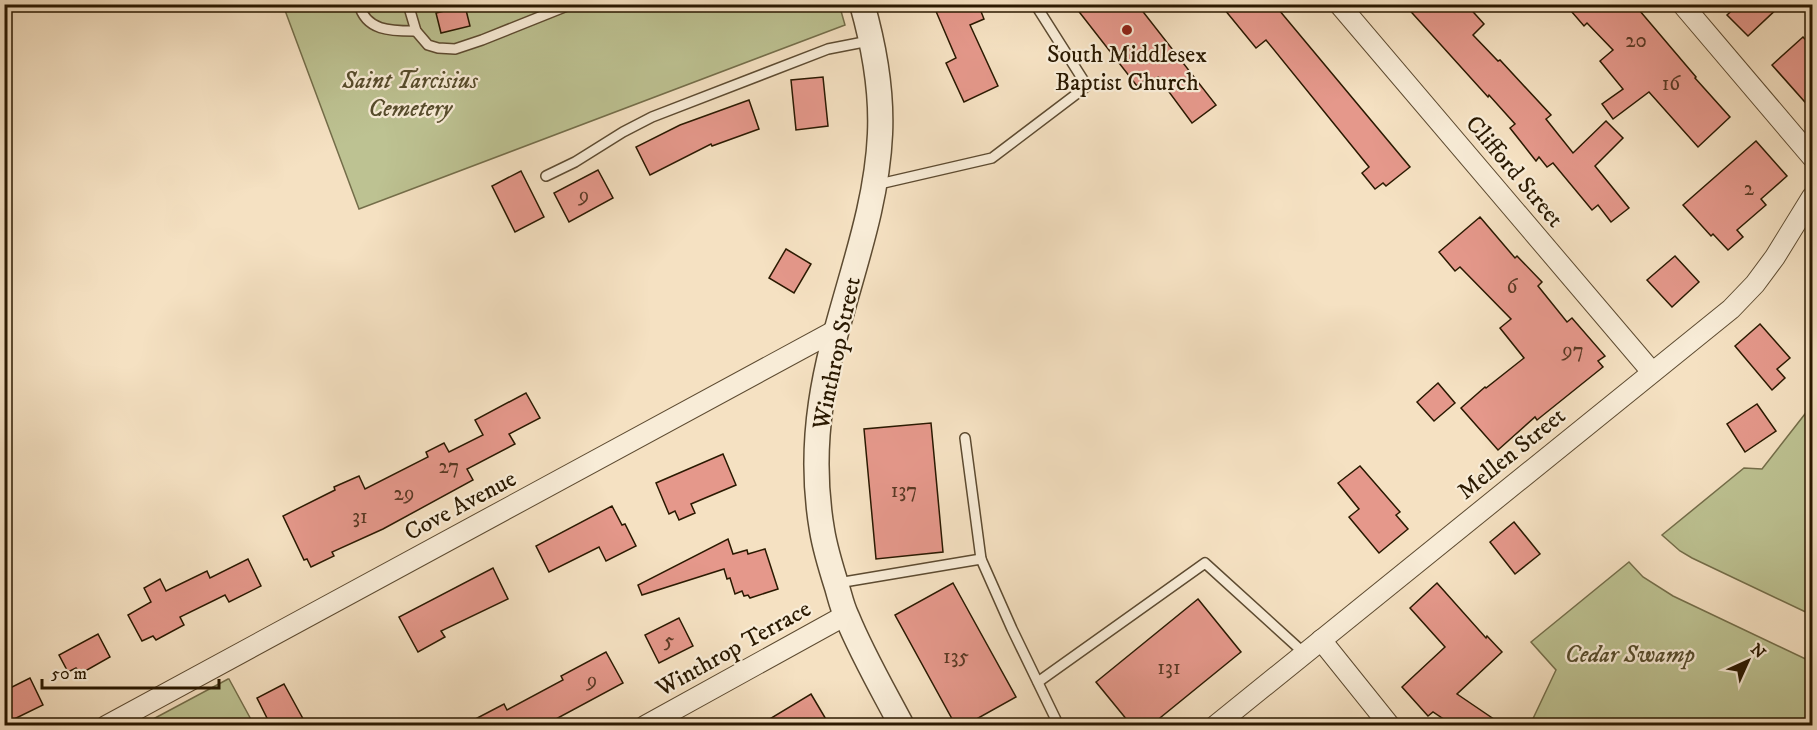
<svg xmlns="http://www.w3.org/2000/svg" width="1817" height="730" font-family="'IM FELL DW Pica',serif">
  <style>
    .green { fill: #bdc292; stroke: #746e4a; stroke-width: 1.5 }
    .building { fill: #e5988b; stroke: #2a1901; stroke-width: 1.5 }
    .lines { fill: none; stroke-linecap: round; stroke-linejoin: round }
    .service-casing { stroke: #5d4b31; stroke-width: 12 }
    .minor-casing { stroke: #5d4b31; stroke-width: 22 }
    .tertiary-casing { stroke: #5d4b31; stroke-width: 27 }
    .service { stroke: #f8ecd7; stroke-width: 9 }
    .minor { stroke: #f8ecd7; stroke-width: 20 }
    .tertiary { stroke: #f8ecd7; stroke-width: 24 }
    .poi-dot { fill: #8f2418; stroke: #f8ecd7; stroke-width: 2 }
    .labels { text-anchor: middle; stroke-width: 4.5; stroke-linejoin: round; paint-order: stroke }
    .number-label { font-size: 21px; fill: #593924 }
    .poi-label { font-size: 24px; fill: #2a1901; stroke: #f8ecd7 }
    .park-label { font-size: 24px; font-style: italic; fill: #564c2c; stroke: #f8ecd7 }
    .street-label { font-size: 24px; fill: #2a1901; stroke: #f8ecd7 }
  </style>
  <rect width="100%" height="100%" fill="#f5e1c2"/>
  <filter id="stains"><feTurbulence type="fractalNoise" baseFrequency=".00333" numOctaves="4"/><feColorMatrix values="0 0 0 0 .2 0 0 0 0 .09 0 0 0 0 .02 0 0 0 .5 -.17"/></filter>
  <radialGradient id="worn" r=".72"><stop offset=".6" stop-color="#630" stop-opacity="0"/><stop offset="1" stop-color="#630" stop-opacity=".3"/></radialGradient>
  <g class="green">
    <path d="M839 4 845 25 359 209 283 5Z"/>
    <path d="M1812 405V615L1692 558 1680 551 1662 535 1744 468 1762 469Z"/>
    <path d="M1629 562 1643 577 1673 596 1812 662V725H1530L1556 670 1531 642Z"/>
    <path d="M229 679 254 725H142L228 679Z"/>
  </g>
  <g class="building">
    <path d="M946 4H978L984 19 970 25 998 86 964 102 946 63 956 58 935 9Z"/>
    <path d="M1073 4H1137L1216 105 1192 123 1158 77 1147 85 1144 81 1137 86Z"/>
    <path d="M1220 4H1274L1410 167 1386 186 1383 183 1375 189 1362 173 1369 167 1266 40 1256 48Z"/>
    <path d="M1404 4H1466L1484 24 1473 35 1498 61 1500 60 1551 115 1546 119 1573 153 1606 121 1623 138 1595 166 1629 208 1611 222 1598 205 1592 210 1553 163 1547 167 1539 157 1536 161 1510 128 1515 124 1489 95 1488 97Z"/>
    <path d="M1565 4H1634L1696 77 1695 78 1730 117 1698 147 1649 92 1613 119 1602 104 1623 89 1600 61 1613 50 1587 23 1584 26Z"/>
    <path d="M1739 4H1782L1748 36 1727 15Z"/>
    <path d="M465 6 470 26 441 33 436 13Z"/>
    <path d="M1803 37 1812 47V110L1772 65Z"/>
    <path d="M823 77 828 126 796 130 791 80Z"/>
    <path d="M749 100 759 129 712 146 711 144 650 175 636 147 680 125Z"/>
    <path d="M1756 141 1787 176 1761 199 1766 205 1737 230 1743 237 1728 250 1713 234 1711 236 1683 205Z"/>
    <path d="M598 170 613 198 569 222 554 193Z"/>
    <path d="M521 171 544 217 515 232 492 186Z"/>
    <path d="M1480 217 1515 258 1517 256 1542 282 1538 286 1567 322 1572 318 1605 356 1598 361 1603 367 1537 420 1535 417 1498 450 1461 408 1485 387 1486 388 1524 358 1500 328 1511 319 1460 267 1455 271 1439 252Z"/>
    <path d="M786 249 811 264 794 293 769 278Z"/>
    <path d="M1675 256 1699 282 1672 307 1647 280Z"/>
    <path d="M1760 324 1790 358 1777 369 1785 378 1772 390 1735 346Z"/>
    <path d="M1438 383 1455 403 1434 421 1417 402Z"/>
    <path d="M526 393 540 418 509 434 515 444 467 469 473 480 383 529 332 552 334 556 311 567 307 559 304 560 283 516 335 490 334 487 359 476 365 489 428 457 426 452 444 443 449 452 483 435 475 420Z"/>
    <path d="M1757 404 1776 431 1745 452 1727 424Z"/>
    <path d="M931 423 943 552 876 559 864 429Z"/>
    <path d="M723 454 736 485 691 504 695 513 679 520 675 511 669 514 656 483Z"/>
    <path d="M1360 466 1400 512 1396 515 1408 529 1379 553 1349 517 1359 509 1338 483Z"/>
    <path d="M612 506 622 525 625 524 636 546 606 561 599 547 549 572 536 546Z"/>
    <path d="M1514 522 1540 554 1515 574 1490 542Z"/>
    <path d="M728 539 733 554 747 550 748 554 765 549 778 589 750 598 748 595 744 596 742 591 735 594 730 578 727 579 724 569 642 595 638 585Z"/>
    <path d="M248 559 261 586 229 602 225 595 180 617 184 625 156 640 153 636 142 641 128 615 151 602 144 588 160 579 166 591 207 571 210 578Z"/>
    <path d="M493 568 508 599 441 631 445 637 418 652 399 617Z"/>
    <path d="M953 583 1016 697 964 726H956L895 615Z"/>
    <path d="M1437 583 1486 638 1487 636 1502 652 1457 694 1504 726H1454L1433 712 1428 716 1402 687 1445 647 1410 608Z"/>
    <path d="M1198 599 1241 652 1150 726H1132L1096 682Z"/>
    <path d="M679 618 693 646 659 663 645 635Z"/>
    <path d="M98 634 110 657 80 674 76 668 68 672 59 655Z"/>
    <path d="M606 652 623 683 543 726H462L504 704 507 710 563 680 561 676Z"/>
    <path d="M30 678 43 705 4 724V691Z"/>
    <path d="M284 684 307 726H271L257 698Z"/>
    <path d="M811 694 830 726H758Z"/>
  </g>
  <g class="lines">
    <defs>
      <g id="service">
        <path d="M359 4C366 32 393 31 416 31"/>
        <path d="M408 4 416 31 428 45 438 48 455 49 482 40 572 4"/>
        <path d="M546 176 575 162 623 132 652 117 828 49 869 41"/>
        <path d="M875 185 992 158 1087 86 1035 4"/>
        <path d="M981 559 1012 629 1059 726"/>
        <path d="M838 583 981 559 965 438"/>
        <path d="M1038 682 1205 563 1304 653"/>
      </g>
      <g id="minor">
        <path d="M1339 4 1652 372"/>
        <path d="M1682 4 1812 157"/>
        <path d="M1321 640 1390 726"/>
        <path d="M106 726 838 329"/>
        <path d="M645 726 846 615"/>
        <path d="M1215 726 1731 309 1755 284 1775 257 1812 197"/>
      </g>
      <path id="tertiary" d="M862 4C874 46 882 90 880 134 876 227 834 312 821 403 815 444 815 489 822 530 825 549 831 568 837 587 840 597 842 607 847 617 862 654 883 690 902 726"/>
    </defs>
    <use href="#service" class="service-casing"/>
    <use href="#minor" class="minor-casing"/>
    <use href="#tertiary" class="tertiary-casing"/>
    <use href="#service" class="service"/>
    <use href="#minor" class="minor"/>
    <use href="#tertiary" class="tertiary"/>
  </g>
  <circle class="poi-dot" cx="1127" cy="30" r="6"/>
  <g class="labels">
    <g class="number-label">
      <text x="1636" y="47">20</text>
      <text x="1671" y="90">16</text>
      <text x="1749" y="195">2</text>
      <text x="584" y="202">9</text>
      <text x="1512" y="293">6</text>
      <text x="1573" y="357">97</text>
      <text x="449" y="473">27</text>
      <text x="904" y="497">137</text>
      <text x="404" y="500">29</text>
      <text x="360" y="523">31</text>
      <text x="669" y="647">5</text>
      <text x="956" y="663">135</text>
      <text x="1169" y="674">131</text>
      <text x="592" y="687">9</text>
    </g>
    <g class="poi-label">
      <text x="1127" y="62">South Middlesex<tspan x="1127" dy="28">Baptist Church</tspan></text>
    </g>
    <g class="park-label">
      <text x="410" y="88">Saint Tarcisius<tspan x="410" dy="28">Cemetery</tspan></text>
      <text x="1630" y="662">Cedar Swamp</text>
    </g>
    <g class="street-label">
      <text transform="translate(1515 171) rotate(50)" y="8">Clifford Street</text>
      <text transform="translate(836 353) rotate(-78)" y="8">Winthrop Street</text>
      <text transform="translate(1511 453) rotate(-39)" y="8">Mellen Street</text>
      <text transform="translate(460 505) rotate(-28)" y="8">Cove Avenue</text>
      <text transform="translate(733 648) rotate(-29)" y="8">Winthrop Terrace</text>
    </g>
  </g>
  <rect width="1817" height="730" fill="none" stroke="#f5e1c2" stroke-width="24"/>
  <rect x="6" y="6" width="1805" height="718" fill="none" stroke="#2a1901" stroke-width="3"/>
  <rect x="12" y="12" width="1793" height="706" fill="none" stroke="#2a1901" stroke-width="1.5"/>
  <g transform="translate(1748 661) rotate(45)" stroke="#f8ecd7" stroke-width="4.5" paint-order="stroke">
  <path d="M0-4.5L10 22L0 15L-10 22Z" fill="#2a1901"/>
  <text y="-9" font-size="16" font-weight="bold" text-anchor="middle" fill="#2a1901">N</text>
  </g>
  <path d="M42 679v9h177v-9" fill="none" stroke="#2a1901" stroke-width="3"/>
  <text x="51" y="679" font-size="18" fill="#2a1901" stroke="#f8ecd7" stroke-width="4.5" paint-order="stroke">50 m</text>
  <rect width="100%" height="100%" filter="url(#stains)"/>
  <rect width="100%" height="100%" fill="url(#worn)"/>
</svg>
